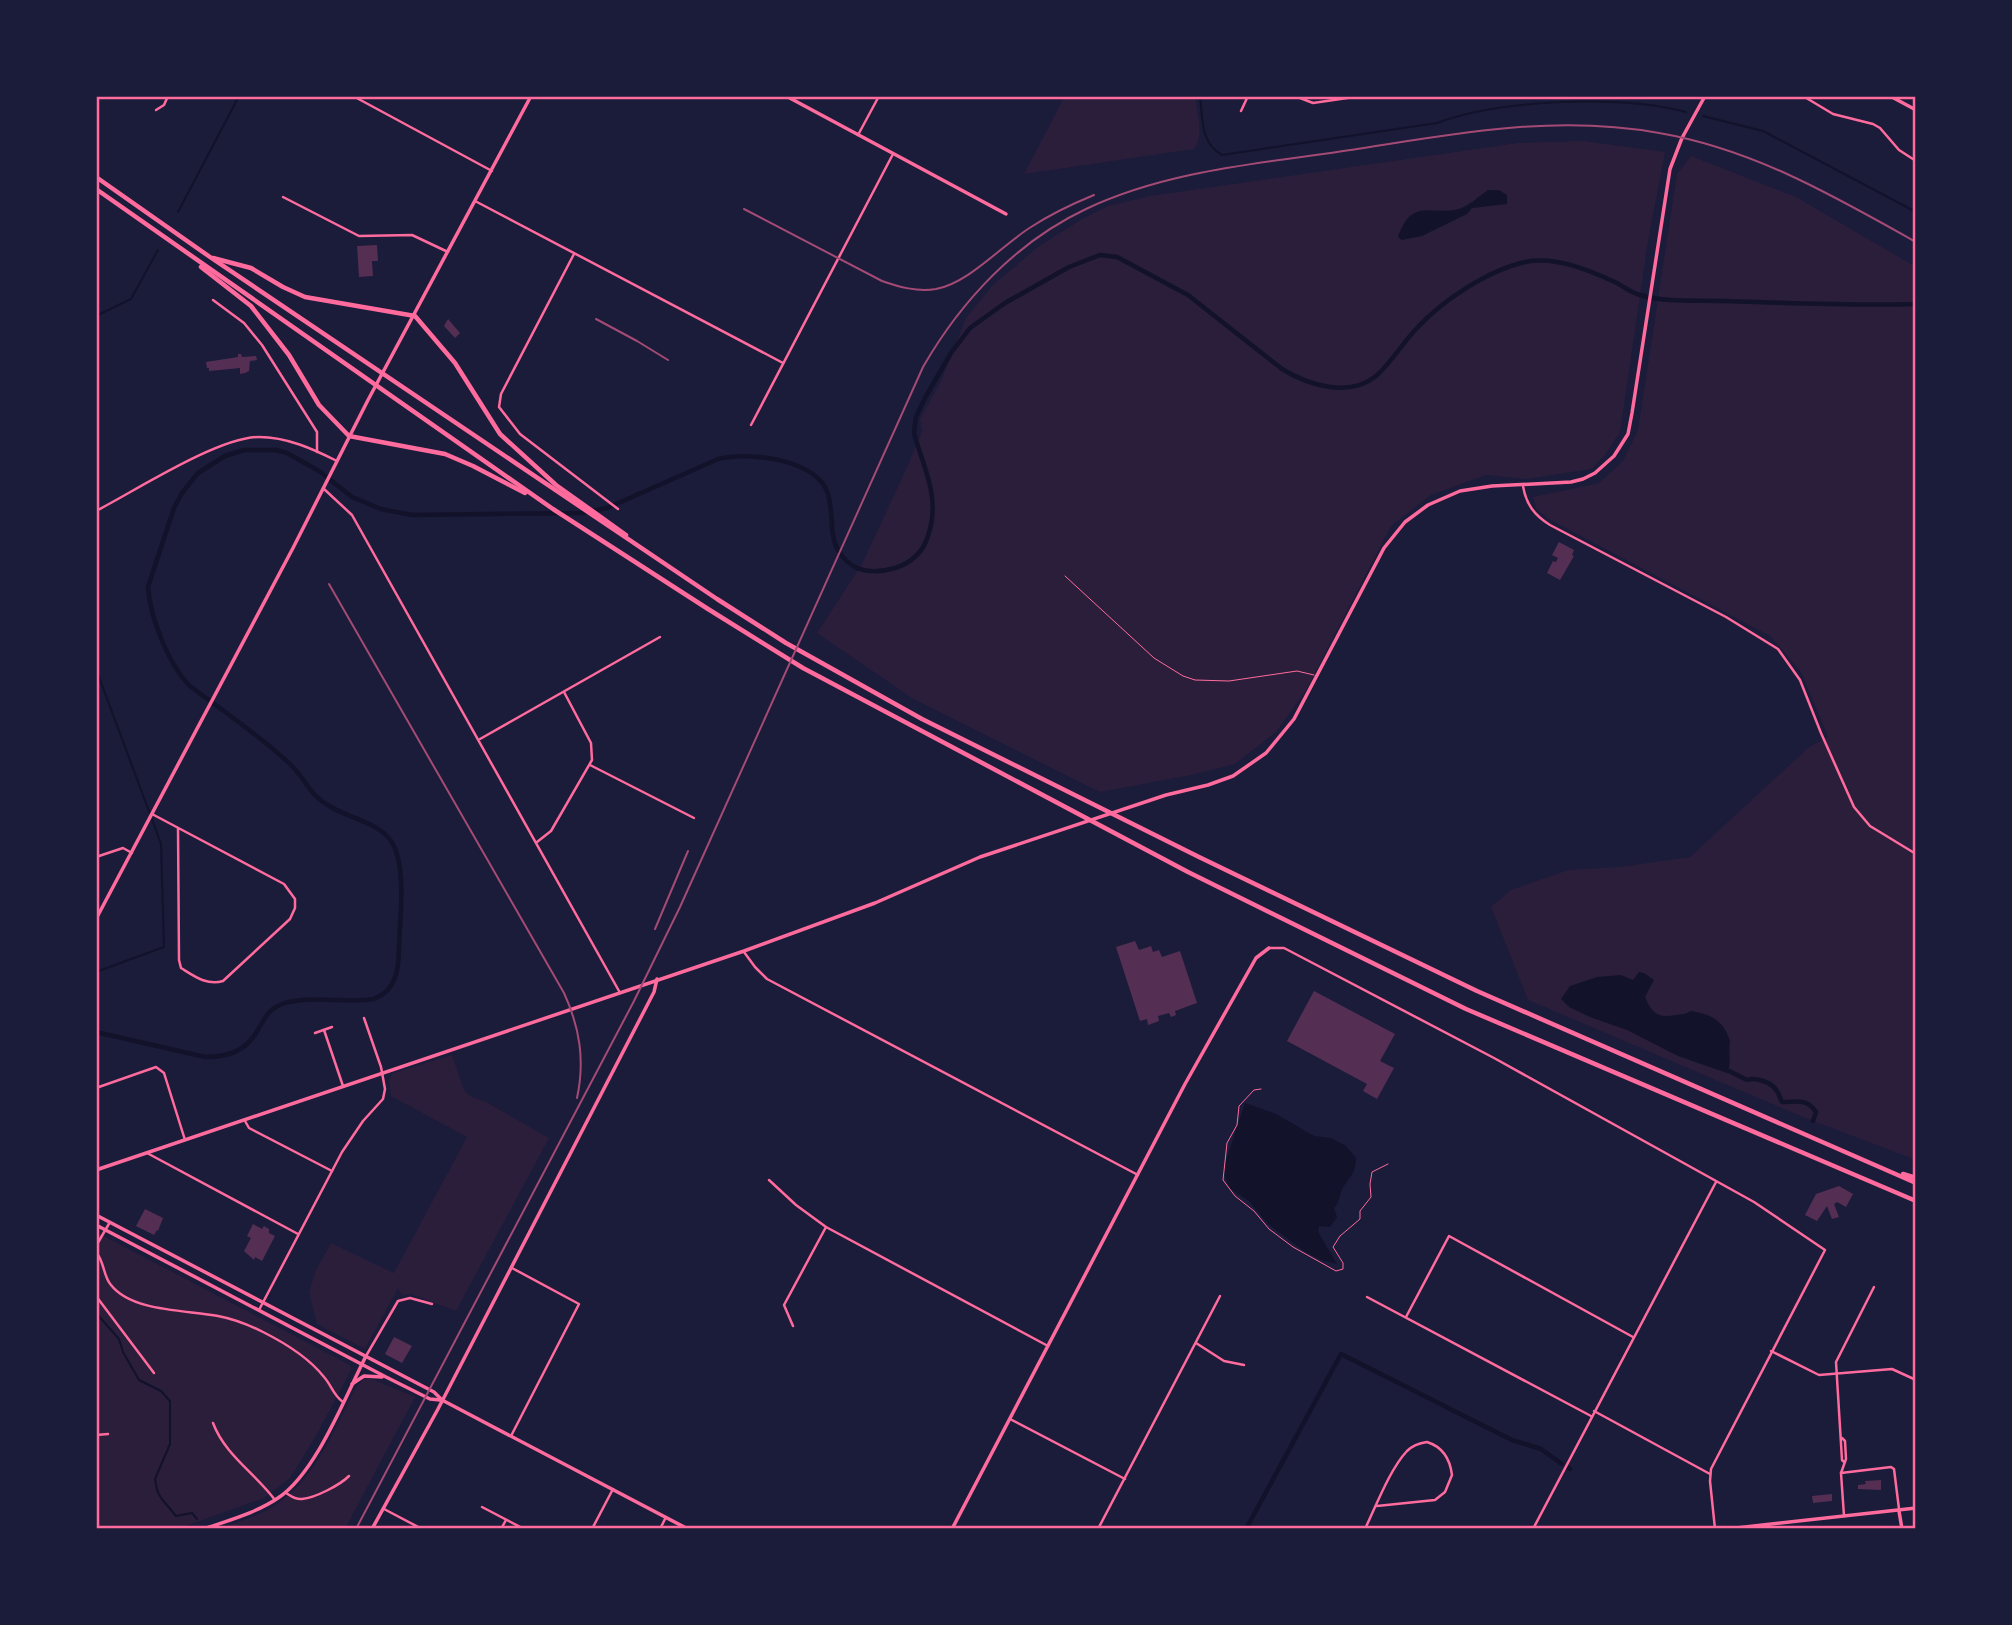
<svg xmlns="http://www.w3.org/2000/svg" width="2012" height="1625" font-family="Montserrat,sans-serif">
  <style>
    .green { fill: #2a1e3b }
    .water { fill: #12122b }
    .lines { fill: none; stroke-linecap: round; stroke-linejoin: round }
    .stream { stroke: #12122b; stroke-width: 2 }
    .canal { stroke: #12122b; stroke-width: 4.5 }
    .building { fill: #542f53 }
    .path { stroke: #ff6b9d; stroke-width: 1 }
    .service { stroke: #ff6b9d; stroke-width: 1 }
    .minor { stroke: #ff6b9d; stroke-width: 2.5 }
    .tertiary { stroke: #ff6b9d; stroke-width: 3.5 }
    .secondary { stroke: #ff6b9d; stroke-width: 3.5 }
    .primary { stroke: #ff6b9d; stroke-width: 3.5 }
    .motorway { stroke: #ff6b9d; stroke-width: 4.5 }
    .rail { stroke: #a44b75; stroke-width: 2 }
    .neatline { fill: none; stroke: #ff6b9d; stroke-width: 2.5 }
  </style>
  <rect width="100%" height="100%" fill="#1b1b3a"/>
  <g class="green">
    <path d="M1065 96H1195C1197 112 1205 136 1194 149L1024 174Z"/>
    <path d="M1584 141 1665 152 1648 241 1620 432 1605 455 1591 469 1527 479 1486 475 1431 495 1391 526 1305 692 1276 732 1235 764 1191 775 1100 792 912 698 817 633 862 564 908 465 922 431 920 419 941 381 966 318 993 285 1038 247 1082 219 1108 206 1150 196 1518 143Z"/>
    <path d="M1691 156 1796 197 1916 267V1160L1803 1117 1528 1000 1491 907 1511 890 1568 870 1619 867 1690 857 1809 747 1828 737 1801 672 1770 636 1549 519 1537 510 1533 497 1599 483 1623 461 1638 430 1677 174Z"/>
    <path d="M452 1055 464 1090 470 1096 486 1102 549 1138 456 1311 411 1294 402 1295 398 1288 365 1349 317 1324 309 1292 316 1270 331 1243 394 1273 467 1137 391 1096 389 1079 393 1073Z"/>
    <path d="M96 1232 350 1365 351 1370 317 1434 290 1478 264 1498 183 1527 96 1529Z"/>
    <path d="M369 1378 415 1397 345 1529H218C235 1523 253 1518 269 1509 315 1483 333 1430 357 1386L364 1379Z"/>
  </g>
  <g class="water">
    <path d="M1488 190H1499L1507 195V204L1472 208 1467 214 1422 236 1402 240 1398 237C1412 197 1431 216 1459 209 1469 206 1479 196 1488 190Z"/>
    <path d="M1639 972 1644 973 1654 980 1645 997C1652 1014 1658 1018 1675 1015 1682 1014 1684 1015 1691 1011 1711 1014 1724 1021 1730 1041 1728 1052 1732 1063 1727 1073L1678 1056 1627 1030 1590 1017 1569 1007 1561 999 1570 986 1597 977 1621 975 1633 980Z"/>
    <path d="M1245 1103 1276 1114 1314 1136 1331 1138 1346 1146 1356 1158C1355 1178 1347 1177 1341 1192 1339 1199 1339 1202 1334 1208L1337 1217 1330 1227 1319 1226 1318 1232 1337 1264 1321 1260 1304 1251 1268 1224 1249 1201 1229 1188 1223 1170Z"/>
  </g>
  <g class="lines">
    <g class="stream">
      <path d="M1200 96C1203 120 1200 142 1222 155L1437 123C1501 99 1620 95 1686 112"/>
      <path d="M1703 116 1763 131 1916 212"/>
      <path d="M178 212 239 96"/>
      <path d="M96 316 131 299 158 250"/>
      <path d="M96 669 150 814"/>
      <path d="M96 972 164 947 161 844 152 819"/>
      <path d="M96 1313 119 1339 123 1352 139 1380 161 1391 170 1401V1444L155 1479 157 1490 161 1498 176 1516 192 1513 197 1519"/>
    </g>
    <g class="canal">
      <path d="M96 1032 205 1057C229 1057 247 1051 259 1028 264 1020 267 1012 276 1007 298 993 347 1004 374 999 397 990 399 968 399 946 400 917 407 865 391 841 379 823 349 818 331 807 308 794 308 782 291 765 262 737 223 711 190 686 169 665 150 618 148 587L174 508 182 493 198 473 225 456 244 450H276L287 453 319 471 352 497 381 509 396 512 412 515 582 513 607 508 718 459C747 451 818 459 828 494 836 522 824 546 853 566 865 573 882 572 895 568 911 563 923 552 928 536 941 497 924 470 914 433L916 417 925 398 951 353 970 328 1005 303 1069 267 1100 255 1117 257 1188 295 1282 369C1308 385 1349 398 1376 376 1392 362 1403 342 1418 327 1443 300 1489 270 1525 262 1556 256 1589 270 1617 283 1624 287 1632 293 1640 295 1667 303 1698 300 1725 301 1789 303 1852 306 1916 304"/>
      <path d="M1729 1071 1747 1080C1755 1077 1772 1082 1777 1091 1779 1094 1780 1098 1782 1102 1796 1102 1807 1098 1816 1112L1813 1121"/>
      <path d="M1567 1467 1570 1469"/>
      <path d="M1246 1529 1341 1354 1512 1440 1541 1449 1562 1464"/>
    </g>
  </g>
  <g class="building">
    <path d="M377 245 378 261H372L373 276 359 277 357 246Z"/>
    <path d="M448 319 460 333 455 338 444 326Z"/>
    <path d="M238 354H241L242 357 256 356 257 360 250 361 249 371 245 373 240 374V368L209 371V368H207L206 362 238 357Z"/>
    <path d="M1559 542 1574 550 1572 555 1574 556 1560 580 1547 573 1553 561 1556 562 1558 558 1552 555Z"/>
    <path d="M1135 941 1139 950 1151 946 1153 952 1159 950 1162 957 1180 951 1197 1003 1175 1011 1176 1015 1171 1017 1169 1013 1158 1016 1159 1021 1148 1025 1147 1019 1140 1021 1116 947Z"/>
    <path d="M1314 991 1395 1034 1380 1061 1394 1068 1377 1099 1363 1091 1367 1084 1287 1041Z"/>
    <path d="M1839 1186 1853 1194 1846 1207 1837 1202 1834 1204 1839 1217 1832 1219 1827 1206 1817 1221 1805 1215 1816 1194Z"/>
    <path d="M145 1209 163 1218 158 1231 157 1230 154 1235 136 1226Z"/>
    <path d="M253 1224 262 1229 264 1226 269 1229V1233L275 1236 262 1261 255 1257 254 1260 244 1251 251 1238 247 1236Z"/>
    <path d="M394 1337 412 1346 402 1363 385 1354Z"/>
    <path d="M1881 1480V1490L1858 1489V1485L1866 1484 1865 1481Z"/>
    <path d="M1832 1494V1501L1813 1503 1812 1496Z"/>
  </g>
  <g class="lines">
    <path class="path" d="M1261 1089 1254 1090 1239 1106 1237 1125 1227 1143 1223 1180 1235 1196 1254 1211 1269 1229 1293 1247 1336 1271 1343 1269V1263L1333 1247 1340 1236 1360 1219V1211L1371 1197 1370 1184 1372 1172 1388 1164"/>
    <path class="service" d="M1065 576 1154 658 1183 676 1195 680 1229 681 1297 671 1314 675"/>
    <g class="minor">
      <path d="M353 96 492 171"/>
      <path d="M1295 96 1313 103 1361 96"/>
      <path d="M1803 96 1833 114 1873 124 1880 128 1899 150 1916 161"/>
      <path d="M156 110 164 105 168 96"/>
      <path d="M1241 111 1248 96"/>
      <path d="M858 135 879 96"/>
      <path d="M283 197 359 236 412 235 448 252"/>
      <path d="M475 201 783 363"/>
      <path d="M574 254 501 394 499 407 520 434 618 509"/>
      <path d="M213 300 244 323 262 345 317 432V452"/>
      <path d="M751 425 893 154"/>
      <path d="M1523 486C1526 504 1534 515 1550 525L1726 617 1778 649 1800 680 1821 733 1854 807 1870 826 1916 854"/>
      <path d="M324 489 352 515 619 991"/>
      <path d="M96 511C135 491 218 437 259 437 287 437 313 449 337 461"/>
      <path d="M480 739 660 637"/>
      <path d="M590 765 694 818"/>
      <path d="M152 814 284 884 295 899V908L290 919 223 981C207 986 194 976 181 968L179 960 178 828"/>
      <path d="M537 842 551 831 592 760 591 743 564 692"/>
      <path d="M96 857 123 848 132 853"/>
      <path d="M1269 948H1284L1494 1058 1754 1202 1825 1250 1711 1469 1710 1481 1715 1529"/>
      <path d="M744 952 755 967 767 979 1138 1175"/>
      <path d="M324 1030 343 1086"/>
      <path d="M315 1033 332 1027"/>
      <path d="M96 1088 156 1067 164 1073 185 1140"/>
      <path d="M245 1121 249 1128 332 1171"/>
      <path d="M147 1153 298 1234"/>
      <path d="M769 1180 796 1205 826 1227 1048 1346"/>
      <path d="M96 1246 110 1222"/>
      <path d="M96 1252C105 1263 103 1276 111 1285 132 1312 187 1310 218 1316 234 1319 249 1325 263 1332 285 1343 309 1358 324 1377 332 1386 333 1395 343 1402"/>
      <path d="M96 1296 154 1373"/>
      <path d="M1367 1297 1591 1416"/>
      <path d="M259 1310 342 1152 363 1121 383 1099 385 1089 381 1067 364 1018"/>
      <path d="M1406 1317 1449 1236 1633 1337"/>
      <path d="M793 1326 784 1305 826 1227"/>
      <path d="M1196 1343 1224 1361 1244 1365"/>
      <path d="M1771 1351 1819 1375 1892 1369 1916 1380"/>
      <path d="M366 1356 398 1301 410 1298 432 1304"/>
      <path d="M1594 1411 1710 1474"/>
      <path d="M1010 1419 1125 1479"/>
      <path d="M213 1423C225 1455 255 1473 275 1500"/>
      <path d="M96 1435 108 1434"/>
      <path d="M511 1436 579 1304 512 1268"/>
      <path d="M1842 1438 1845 1441 1846 1459 1841 1473 1844 1516"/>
      <path d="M1844 1462 1842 1460 1836 1362 1874 1287"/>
      <path d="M1841 1473 1891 1467 1894 1469 1899 1509"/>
      <path d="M286 1493C291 1496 295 1500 302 1499 315 1498 340 1485 349 1476"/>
      <path d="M482 1507 524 1529"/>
      <path d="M384 1509 422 1529"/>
      <path d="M501 1529 506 1520"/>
      <path d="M592 1529 613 1489"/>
      <path d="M660 1529 666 1517"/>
      <path d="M1098 1529 1220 1296"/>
      <path d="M1365 1529C1376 1506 1390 1469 1407 1451 1412 1446 1420 1443 1427 1442 1443 1447 1450 1459 1452 1475L1445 1492 1435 1500 1377 1506"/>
      <path d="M1533 1529 1716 1182"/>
    </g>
    <g class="tertiary">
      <path d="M786 96 1006 214"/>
      <path d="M1890 96 1916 110"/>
      <path d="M96 1170 744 951 875 903 980 857 1166 795 1208 785 1233 776 1266 753 1294 719 1384 548 1405 522 1428 505 1460 491 1492 486 1571 482 1583 479 1595 473 1614 456 1628 434 1632 413 1670 169 1682 138 1705 96"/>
      <path d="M372 1529 438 1409 654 992 657 979"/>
      <path d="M952 1529 1185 1084 1256 958 1269 948"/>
    </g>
    <g class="secondary">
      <path d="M96 919 293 548 368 400 531 96"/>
      <path d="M1899 1511 1902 1529"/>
      <path d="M204 1529C229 1520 256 1513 278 1498 316 1473 345 1397 366 1356"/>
    </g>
    <g class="primary">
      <path d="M96 1215 434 1392 442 1400 688 1529"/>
      <path d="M96 1225 386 1377 430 1399 440 1400"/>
      <path d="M352 1384 364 1376 382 1377"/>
      <path d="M1727 1529 1916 1508"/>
    </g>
    <g class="motorway">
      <path d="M96 177 210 257 717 599 786 643 922 719 1199 857 1477 991 1916 1183"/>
      <path d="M96 189 553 509 708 609 803 668 1188 872 1466 1009 1916 1201"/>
      <path d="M213 258 251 268 283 287 305 297 415 316 455 363 500 434 556 485 626 535"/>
      <path d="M201 267 251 306 289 355 319 405 349 436 445 454 473 466 525 493"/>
      <path d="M1903 1174 1916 1178"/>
    </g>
    <g class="rail">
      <path d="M744 209 882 281C899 287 917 292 936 289 969 283 1002 245 1031 227 1051 214 1072 204 1094 195"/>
      <path d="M596 319 637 341 668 360"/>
      <path d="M329 584 564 993C580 1028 585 1061 577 1098"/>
      <path d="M655 929 688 851"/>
      <path d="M356 1529 634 1001 680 907 923 367C961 301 1016 242 1086 209 1164 172 1253 164 1337 152 1447 136 1548 113 1659 133 1753 149 1834 196 1916 242"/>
    </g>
  </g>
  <rect width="2012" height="1625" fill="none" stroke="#1b1b3a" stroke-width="196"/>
  <rect x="98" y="98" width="1816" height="1429" class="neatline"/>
</svg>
